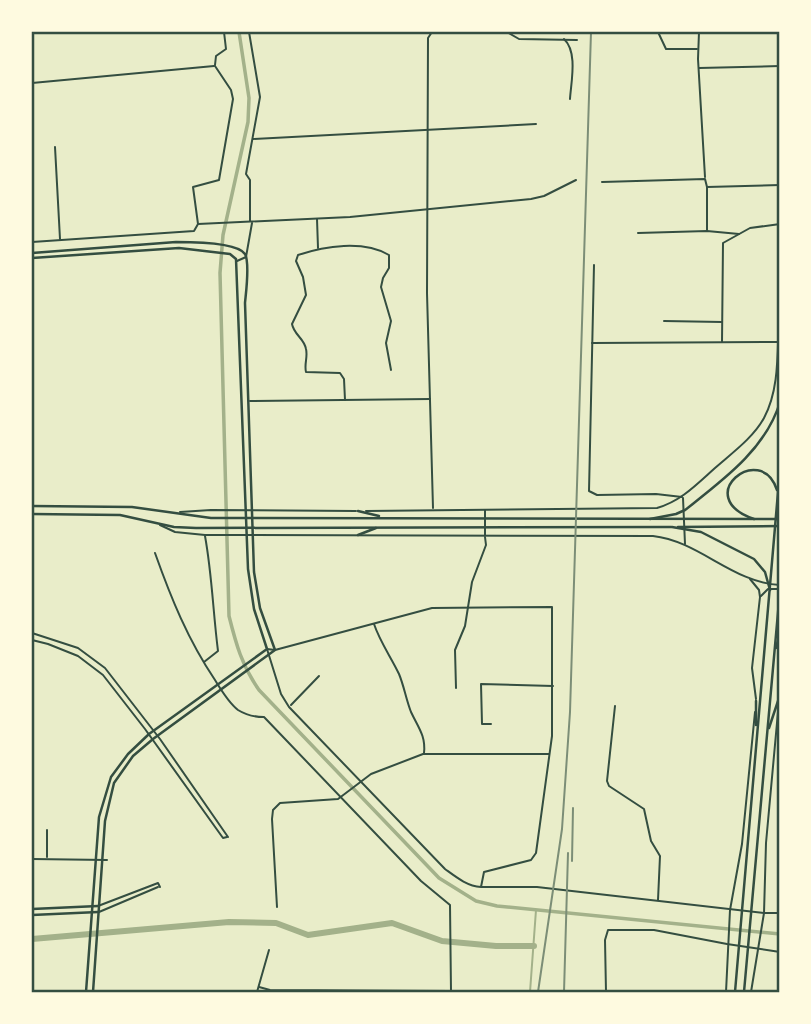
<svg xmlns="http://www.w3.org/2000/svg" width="811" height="1024" font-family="'Varela Round',sans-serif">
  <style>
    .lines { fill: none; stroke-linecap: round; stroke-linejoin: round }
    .stream { stroke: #a3b18a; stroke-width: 2 }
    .canal { stroke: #a3b18a; stroke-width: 3.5 }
    .river { stroke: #a3b18a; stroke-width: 6 }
    .minor { stroke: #344e41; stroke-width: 2 }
    .tertiary { stroke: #344e41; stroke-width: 2 }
    .primary { stroke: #344e41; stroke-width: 2.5 }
    .trunk { stroke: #344e41; stroke-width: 2.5 }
    .rail { stroke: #7c8e77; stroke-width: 2 }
    .neatline { fill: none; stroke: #344e41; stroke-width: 2.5 }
  </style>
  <rect width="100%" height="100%" fill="#e9edc9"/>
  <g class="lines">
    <path class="stream" d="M530 992 536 910"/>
    <path class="canal" d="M239 32 249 98 248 122 223 235 220 273 229 616C236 644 242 666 259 690L439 878 476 901 497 906 780 934"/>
    <path class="river" d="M32 939 229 922 276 923 308 935 392 923 442 941 496 946H534"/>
    <g class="minor">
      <path d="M249 32 260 97 246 174 250 180V221"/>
      <path d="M432 32 428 38 427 293 433 508"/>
      <path d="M507 32 519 39 577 40"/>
      <path d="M658 32 666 49H697"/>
      <path d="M699 32 698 59 705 177"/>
      <path d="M564 39C578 52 571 82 570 99"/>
      <path d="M215 65 216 56 226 49 224 32"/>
      <path d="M699 68 780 66"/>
      <path d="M32 83 214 66"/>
      <path d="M55 147 60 239"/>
      <path d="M317 219 318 248"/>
      <path d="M707 230V187"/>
      <path d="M638 233 707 231 739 234"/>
      <path d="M32 242 194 231 198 224 193 187 219 180 233 99 231 90 215 66"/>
      <path d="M594 265 589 491 597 495 656 494 682 497"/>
      <path d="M664 321 722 322"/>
      <path d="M722 342 723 243 750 228 780 224"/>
      <path d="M592 343 777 342"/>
      <path d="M345 400 344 379 340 373 306 372C304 364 308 357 306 349 304 338 294 335 292 324L306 295 303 277 296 261 298 255C325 246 363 240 389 255V268L383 278 381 287 391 321 386 343 391 370"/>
      <path d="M250 401 430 399"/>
      <path d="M155 553C171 598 188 640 215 680 221 690 229 703 238 710 246 715 255 717 264 717L421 881 450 905 451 992"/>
      <path d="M374 624C380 642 391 657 399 674 404 686 406 699 411 712 418 727 426 736 424 753"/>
      <path d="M204 662 218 651C213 612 212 574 205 536"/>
      <path d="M456 688 455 650 465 626 472 582 486 545 485 537"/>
      <path d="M291 705 319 676"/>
      <path d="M615 706 607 781 609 786 644 809 651 841 660 856 658 900"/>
      <path d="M491 724H482L481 684 553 686"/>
      <path d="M47 830V857"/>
      <path d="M32 859 107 860"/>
      <path d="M481 887 484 872 531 860 536 853 552 736V607L432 608 275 650 267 649 281 694 289 707 445 869C456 877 467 886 481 887H537L764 913H780"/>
      <path d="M98 906 158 883 160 887"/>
      <path d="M277 907 272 819 273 810 280 803 338 799 371 774 423 754H549"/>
      <path d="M99 912 158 887"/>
      <path d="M259 987 270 990 450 991"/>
      <path d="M257 992 269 950"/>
      <path d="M606 992 605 940 608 930H654L727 944 780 952"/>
    </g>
    <g class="tertiary">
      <path d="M253 139 536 124"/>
      <path d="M602 182 705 179 707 187 780 185"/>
      <path d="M198 224 350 217 531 199 544 196 576 180"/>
      <path d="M237 261 246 257 252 223"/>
      <path d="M683 498 685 544"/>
      <path d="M366 511 657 508C681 501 696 485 715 468 732 453 753 438 764 418 782 385 776 340 780 305"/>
      <path d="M180 512 211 510 356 511"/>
      <path d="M160 525 175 532 205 535 653 536C699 541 733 583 780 585"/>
      <path d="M485 535V510"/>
      <path d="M750 579 759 590 760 597 752 668 756 699"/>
      <path d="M761 596 768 589H780"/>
      <path d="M32 633 78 648 105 668 160 739 228 837"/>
      <path d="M32 640 48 644 78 656 103 675 145 729 223 838 227 837"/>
      <path d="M726 992 730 910 742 844 755 712"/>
      <path d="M751 992 764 913 766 843 779 701"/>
    </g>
    <g class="primary">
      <path d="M32 253 176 242C189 242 237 242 245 254 250 263 246 292 245 303L254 572 260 608 275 650 153 739 133 756 114 783 105 821 93 992"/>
      <path d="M32 258 179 248 230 254 236 259 248 569 254 609 267 649 149 734 128 754 111 777 99 817 86 992"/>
      <path d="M32 506 132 507 211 518 780 519"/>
      <path d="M358 511 379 516"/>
      <path d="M32 514 120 515 174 527 196 528 671 527"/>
      <path d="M678 527 780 526"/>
      <path d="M358 535 376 528"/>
      <path d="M32 909 98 906"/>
      <path d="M32 915 98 912"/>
    </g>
    <g class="trunk">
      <path d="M650 519 676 514 685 510C723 480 766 449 780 402"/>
      <path d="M754 519C690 497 761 440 777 490"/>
      <path d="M672 527 701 532 754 559 765 572 770 590"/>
      <path d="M776 648 780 632"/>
      <path d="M756 701V725"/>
      <path d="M769 728 780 695"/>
      <path d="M735 992 780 469"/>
      <path d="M744 992 780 590"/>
    </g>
    <g class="rail">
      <path d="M572 861 573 808"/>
      <path d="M538 992 562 829 570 712 591 32"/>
      <path d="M564 992 568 853"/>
    </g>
  </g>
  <rect width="811" height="1024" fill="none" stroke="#fefae0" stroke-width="66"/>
  <rect x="33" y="33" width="745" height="958" class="neatline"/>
</svg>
